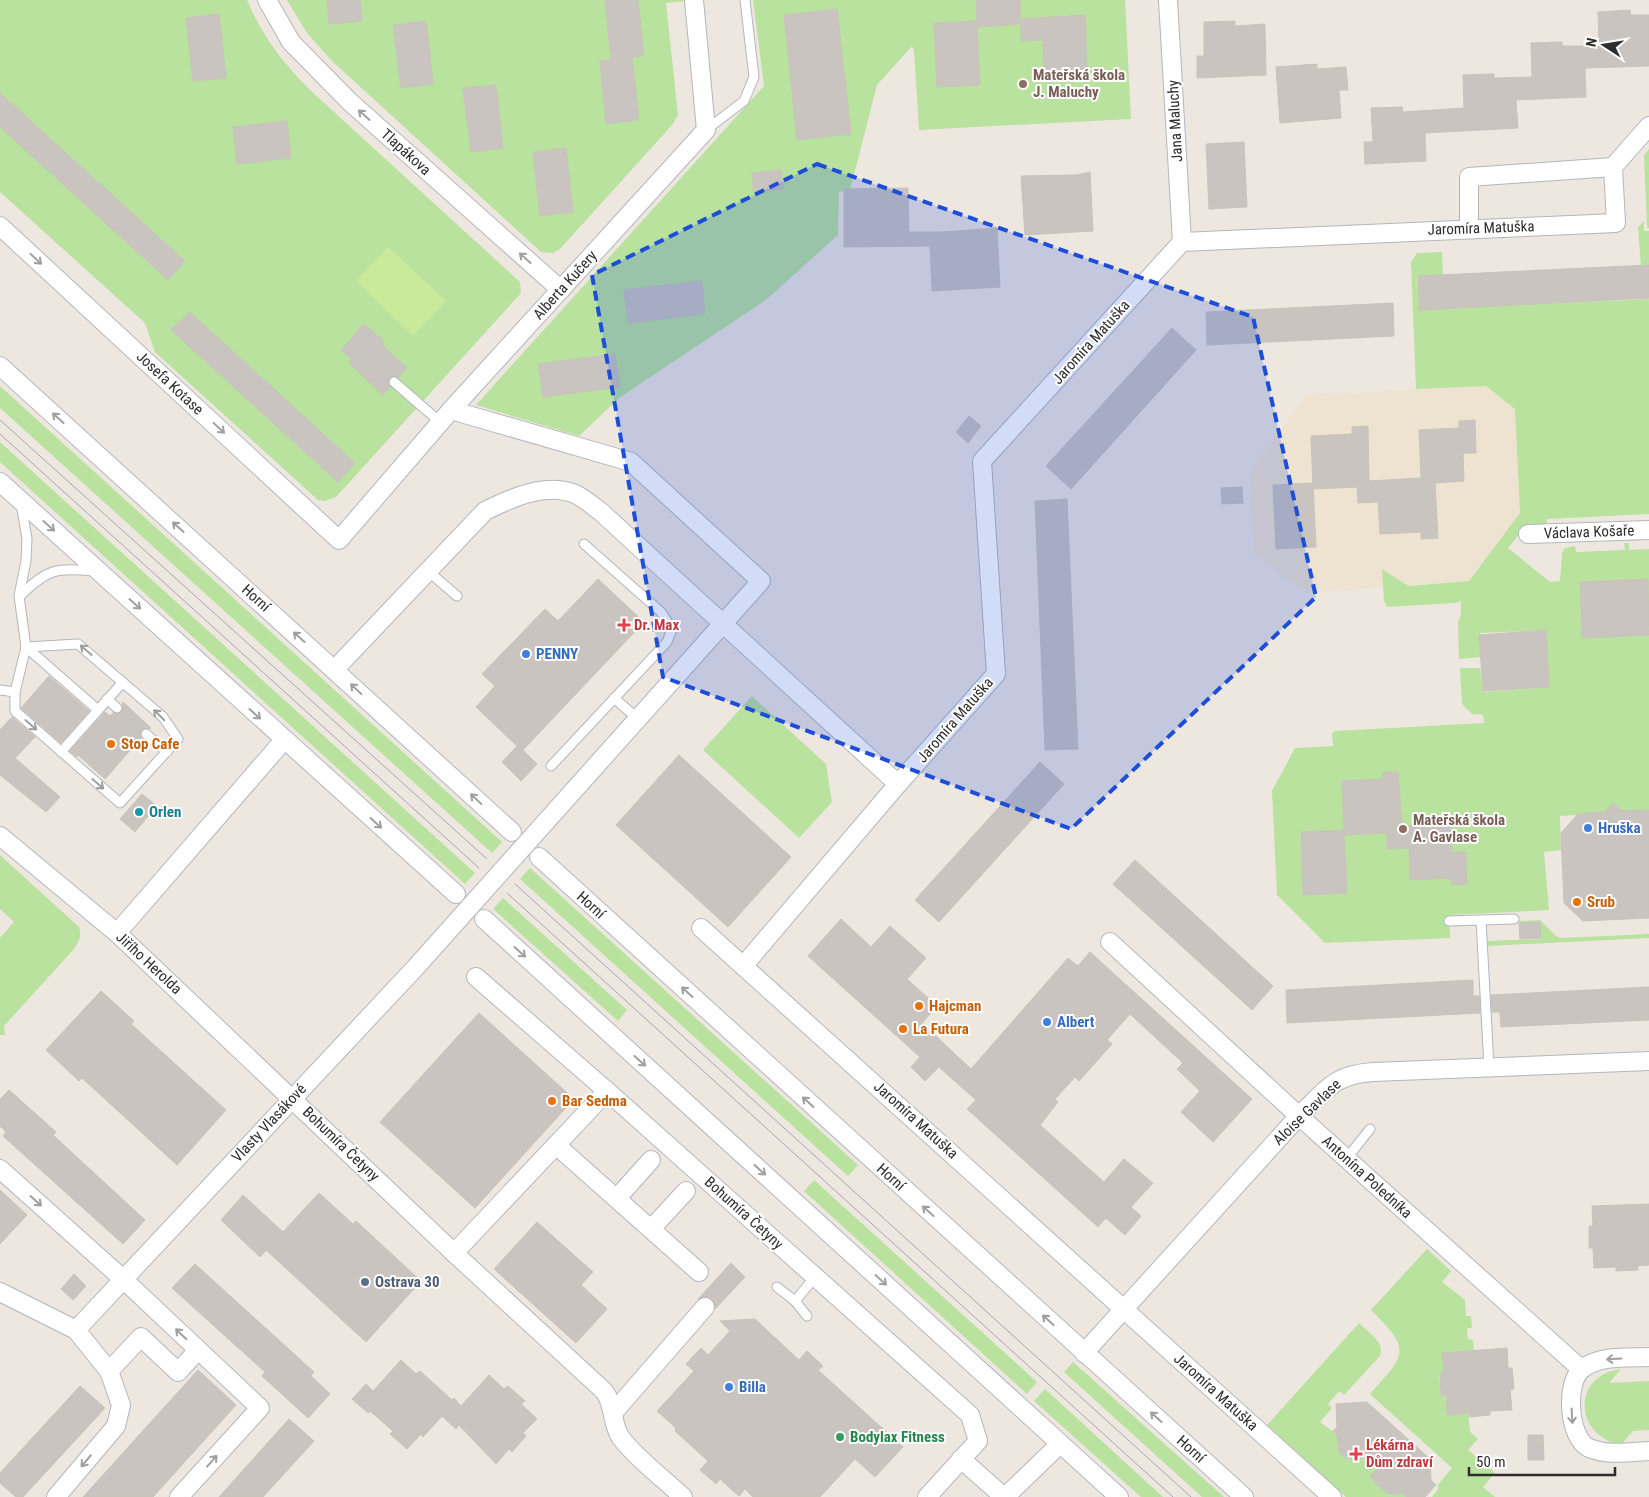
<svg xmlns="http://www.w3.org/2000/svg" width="1649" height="1497" font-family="'Roboto Condensed',sans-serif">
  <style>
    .education { fill: #eee3d0 }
    .green { fill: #b8e29e }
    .pitch { fill: #cae99b }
    .building { fill: #c9c4bf; stroke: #c9c3b9 }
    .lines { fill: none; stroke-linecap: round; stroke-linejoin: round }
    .service-casing { stroke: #b3b6bf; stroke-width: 11 }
    .minor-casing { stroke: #b3b6bf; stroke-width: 20 }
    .service { stroke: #fff; stroke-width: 9 }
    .minor { stroke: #fff; stroke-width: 18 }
    .tram { stroke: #a2a6b6; stroke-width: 1 }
    .minor-bridge-casing { stroke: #b3b6bf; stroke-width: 20; stroke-linecap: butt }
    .minor-bridge { stroke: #fff; stroke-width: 18 }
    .oneway { stroke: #a0a0a0 }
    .marked { fill: #1d4ed8; fill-opacity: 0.2; stroke: #1d4ed8; stroke-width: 4; stroke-dasharray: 10 6; stroke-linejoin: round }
    .education-dot { fill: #8d6e63; stroke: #fff; stroke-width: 2 }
    .health-dot { fill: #e0444e; stroke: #fff; stroke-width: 2 }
    .shop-dot { fill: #3f7fe0; stroke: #fff; stroke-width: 2 }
    .food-dot { fill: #e8710a; stroke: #fff; stroke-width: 2 }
    .culture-dot { fill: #0f9aa8; stroke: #fff; stroke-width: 2 }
    .service-dot { fill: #5c6f8a; stroke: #fff; stroke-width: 2 }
    .leisure-dot { fill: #2e9e5b; stroke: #fff; stroke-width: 2 }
    .labels { text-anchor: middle; stroke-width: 4; stroke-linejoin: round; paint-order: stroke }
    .education-label { font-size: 15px; font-weight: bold; fill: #785e54; stroke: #fff; text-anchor: start }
    .street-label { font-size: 15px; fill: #2d2d2d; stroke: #fff }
    .health-label { font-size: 15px; font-weight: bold; fill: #be3a42; stroke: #fff; text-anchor: start }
    .shop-label { font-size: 15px; font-weight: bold; fill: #366cbe; stroke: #fff; text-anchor: start }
    .food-label { font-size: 15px; font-weight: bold; fill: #c56008; stroke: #fff; text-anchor: start }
    .culture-label { font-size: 15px; font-weight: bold; fill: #0d838f; stroke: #fff; text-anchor: start }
    .service-label { font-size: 15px; font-weight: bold; fill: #4e5e75; stroke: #fff; text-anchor: start }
    .leisure-label { font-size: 15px; font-weight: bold; fill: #27864d; stroke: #fff; text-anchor: start }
  </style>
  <rect width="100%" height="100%" fill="#eee7e0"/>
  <path class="education" d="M1486 386 1515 409 1520 513 1469 581 1307 593 1253 553 1250 471 1307 395Z"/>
  <g class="green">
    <path d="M0 0H247C262 36 283 63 310 90L520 282 521 293 336 497 325 501 318 500 155 352 145 323 0 192Z"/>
    <path d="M287 0H693L666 3 678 115 672 125 560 249 553 253 541 252 332 61 307 33Z"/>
    <path d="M753 0H1125L1131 119 919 130 914 50 912 46 877 85 850 190 839 192 838 235 766 300 619 398 579 436 476 405 764 86Z"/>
    <path d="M1649 149V228H1647L1644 155Z"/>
    <path d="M1644 221V231H1649V266L1641 267 1638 227Z"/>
    <path d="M1442 252 1443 276 1417 277 1419 309 1649 299V514L1547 519V529L1521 532 1508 548 1550 582 1560 581 1562 553 1565 548 1575 546 1576 552 1625 550 1624 543H1629V550L1649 549V810L1560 816 1561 850 1544 852 1549 910 1449 915 1450 938 1325 943 1277 895 1272 791 1295 748 1333 746 1332 733 1335 731 1484 723 1483 715 1472 714 1462 704 1460 668H1480L1483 692 1549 687 1545 630 1480 633V657L1459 659 1458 623 1461 614V601L1455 603 1387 607 1384 601 1382 569 1408 586 1469 581 1520 513 1515 409 1486 386 1416 389 1411 262 1417 253Z"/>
    <path d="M0 386 502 842 492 853 0 408Z"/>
    <path d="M0 442 475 873 465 884 0 462Z"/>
    <path d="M752 696 826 764 832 802 799 838 703 750Z"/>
    <path d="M0 855 79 927C82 936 79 942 73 950L4 1026 5 1035H0V938L14 922 0 909Z"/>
    <path d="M530 868 858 1165 848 1176 520 879Z"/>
    <path d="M503 898 627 1010 618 1021 493 909Z"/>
    <path d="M1540 920 1556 936 1561 938 1649 934V938L1487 946V941L1541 939 1540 923 1520 924 1519 921Z"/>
    <path d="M814 1180 1037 1382 1027 1394 804 1191Z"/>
    <path d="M1427 1249 1451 1271 1442 1282 1465 1300 1466 1316H1471L1472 1328H1467L1468 1339 1473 1340 1474 1351 1442 1354 1444 1373 1439 1374 1441 1395H1445L1447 1415 1468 1413 1470 1432 1478 1439 1468 1450 1495 1473 1483 1487 1495 1497H1432L1439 1488 1437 1486 1452 1468 1370 1394C1406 1354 1412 1350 1371 1310Z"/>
    <path d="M1359 1323C1368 1332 1386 1343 1380 1356L1344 1395 1339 1391 1328 1404 1332 1408 1320 1422 1338 1435C1339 1458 1342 1460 1364 1459L1380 1473H1375L1370 1478 1391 1496 1400 1492 1406 1497H1346L1267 1425Z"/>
    <path d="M1073 1362 1224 1497H1202L1064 1372Z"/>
    <path d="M1621 1369 1609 1383 1649 1381V1430L1633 1431 1621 1445C1573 1435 1572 1375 1621 1369Z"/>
    <path d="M1045 1389 1163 1497H1141L1034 1401Z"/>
  </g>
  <path class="pitch" d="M388 247 446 301 413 336 356 281Z"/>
  <g class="building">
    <path d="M327 0H360L362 21 329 24Z"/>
    <path d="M605 0H638L644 56 632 57 639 120 606 124 600 61 611 59Z"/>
    <path d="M976 0H1020V19L1085 15 1087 69 1044 71 1043 40 1021 41V24L977 27 980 85 937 87 934 23 977 21Z"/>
    <path d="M837 9 851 134 797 140 784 15Z"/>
    <path d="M1630 10 1631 15H1649V66L1585 68 1586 97 1516 100 1518 128 1425 133 1426 161 1365 164 1364 142H1373L1371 108 1402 107 1403 112 1464 108 1463 75 1494 74V78L1532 77 1531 43 1562 42V46H1599L1598 12Z"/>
    <path d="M219 14 226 78 193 81 186 18Z"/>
    <path d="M426 21 433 84 401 88 393 25Z"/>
    <path d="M1235 21V26L1265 24 1266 75 1197 78V56H1204V22Z"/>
    <path d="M1317 64V69L1346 67 1348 90H1339L1341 118 1280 123 1276 67Z"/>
    <path d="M496 85 503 148 471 152 463 88Z"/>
    <path d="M0 93 185 261 168 280 0 127Z"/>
    <path d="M287 121 291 158 237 164 233 127Z"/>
    <path d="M1244 142 1247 207 1209 209 1206 144Z"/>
    <path d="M566 148 573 212 540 216 533 152Z"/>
    <path d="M781 170 783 189 754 192 752 173Z"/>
    <path d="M1090 172 1093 231 1025 235 1021 176 1076 175Z"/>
    <path d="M908 188 909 232H942L997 228 1000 287 932 291 930 246 844 247V189Z"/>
    <path d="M1649 265V298L1419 310 1418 276Z"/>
    <path d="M702 281 705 314 628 323 624 290Z"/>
    <path d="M1393 303 1394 336 1207 345 1206 312Z"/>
    <path d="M190 312 355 463 338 482 171 330Z"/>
    <path d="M364 324 384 341 382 345 407 368 398 378 395 376 390 378 388 381 390 387 383 395 349 363 352 359 341 350Z"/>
    <path d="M1172 328 1196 350 1071 489 1046 466Z"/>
    <path d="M615 354 620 387 543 397 538 364Z"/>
    <path d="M969 416 981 426 968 443 956 432Z"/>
    <path d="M1475 420 1476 453H1463L1464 481 1435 483 1438 538 1421 539V532L1380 534 1378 502 1358 503 1357 487 1313 489 1311 436 1352 434V427L1368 426 1369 481 1421 478 1419 430 1459 428V421Z"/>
    <path d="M1313 483 1316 547 1276 549 1273 485Z"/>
    <path d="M1242 487 1243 503 1222 504 1221 488Z"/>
    <path d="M1067 499 1078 749 1045 750 1035 501Z"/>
    <path d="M598 579 644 622 523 750 537 764 521 781 502 762 517 746 476 707 495 686 482 674 545 609 558 621Z"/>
    <path d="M1648 579 1649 635 1582 638 1580 582Z"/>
    <path d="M1546 630 1549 687 1483 691 1479 635Z"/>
    <path d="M49 676 89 711 61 743 21 708Z"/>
    <path d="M123 702 151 728 142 730 141 738 105 779 78 755 77 757 70 751 105 712 110 716 113 713 121 712Z"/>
    <path d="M12 717 35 737 15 758 60 797 46 812 0 775V730Z"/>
    <path d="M679 755 791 857 728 927 616 825Z"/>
    <path d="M1040 762 1064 784 939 922 915 900Z"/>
    <path d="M1383 772H1398L1402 826 1451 824 1452 852H1466L1467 884 1452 885V878L1410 880 1409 848 1387 849V833L1344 835 1347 893 1303 895 1301 832 1344 830 1342 781 1383 779Z"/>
    <path d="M142 794 157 806 135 832 120 819Z"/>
    <path d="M1613 803 1622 811 1649 810V918L1583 921 1564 903 1561 833 1578 814 1605 812Z"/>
    <path d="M1135 860 1273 986 1252 1010 1113 884Z"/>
    <path d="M841 919 871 947 890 926 926 958 907 979 937 1006 922 1023 971 1069 1068 958 1078 966 1090 952 1252 1099 1213 1142 1181 1112 1200 1091 1177 1069 1183 1063 1130 1014 1107 1040 1112 1044 1079 1081 1075 1077 1055 1099 1058 1102 1040 1125 1104 1182 1124 1159 1153 1183 1131 1207 1141 1216 1125 1235 1106 1218 1098 1227 967 1109 976 1100 939 1067 925 1081 911 1067 920 1057 808 956Z"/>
    <path d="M1540 922 1541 938 1520 939 1519 923Z"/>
    <path d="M1473 980V996H1479L1480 1013 1287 1023 1286 990Z"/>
    <path d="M1649 987V1020L1501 1027 1500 1012H1492L1491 995Z"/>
    <path d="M101 991 134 1021 131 1024 226 1110 177 1165 82 1078 79 1081 46 1050Z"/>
    <path d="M479 1013 574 1099 475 1208 380 1122Z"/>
    <path d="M9 1090 56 1132 53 1135 145 1220 123 1244 3 1136 6 1132 0 1126V1099Z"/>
    <path d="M0 1190 27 1215 0 1244Z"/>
    <path d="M319 1193 353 1224 356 1221 421 1281 366 1342 266 1250 260 1257 221 1220 243 1195 283 1232Z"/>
    <path d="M1649 1204V1265L1637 1266 1638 1270 1616 1271V1267L1594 1268 1593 1248H1589V1226H1593L1592 1206Z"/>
    <path d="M537 1222 593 1272 581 1285 607 1309 576 1343 494 1269Z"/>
    <path d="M731 1263 745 1277 715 1309 712 1299 707 1297 698 1299Z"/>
    <path d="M195 1264 314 1372 311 1376 330 1394 308 1418 262 1376 265 1372 172 1288Z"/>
    <path d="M74 1274 86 1286 73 1300 61 1289Z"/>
    <path d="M755 1319 799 1360 807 1351 823 1366 818 1370 903 1447 875 1477 855 1459 820 1497H753L745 1489 739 1496 720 1479 716 1484 700 1470 708 1461 675 1431 676 1428 657 1411 694 1371 686 1364 701 1348 708 1355 730 1331 720 1321Z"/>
    <path d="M1507 1348 1508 1368H1512L1514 1389 1510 1390 1512 1410 1490 1411V1415L1469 1417V1413L1447 1415 1446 1395H1441L1440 1373H1444L1442 1353Z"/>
    <path d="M401 1360 416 1374 420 1371 452 1400 454 1398 461 1406 489 1375 504 1389 508 1386 525 1401 521 1404 537 1419 523 1433 526 1436 512 1452 509 1449 496 1464 459 1425 456 1429 442 1416 423 1437 421 1434 407 1449 390 1434 393 1431 370 1411 368 1413 352 1399 366 1384 373 1391Z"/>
    <path d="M198 1370 236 1405 153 1497H83Z"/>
    <path d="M80 1386 105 1408 23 1497H16L0 1483V1473Z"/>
    <path d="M1367 1402 1430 1459 1431 1480 1436 1485 1425 1497H1406L1402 1493 1391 1495 1377 1485 1370 1477 1387 1457 1351 1459 1346 1458 1339 1452 1337 1435 1333 1431 1337 1427 1336 1404Z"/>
    <path d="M289 1419 314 1441 263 1497H219Z"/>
    <path d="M1528 1435H1543L1544 1460H1528Z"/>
  </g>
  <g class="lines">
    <defs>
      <g id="service">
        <path d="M706 130 744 101 754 77 745 0"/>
        <path d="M394 382 440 422"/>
        <path d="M21 503 27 539 26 561 19 596 26 647 15 692V711L120 803 178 739 163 717 78 644 26 647"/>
        <path d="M428 571 457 596"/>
        <path d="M20 596C48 568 56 568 95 571"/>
        <path d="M26 647 98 710"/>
        <path d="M0 690 15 692"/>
        <path d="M614 698 638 719"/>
        <path d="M107 699 117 708"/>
        <path d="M146 734 167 752"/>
        <path d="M61 752 123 682"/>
        <path d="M551 766 667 642 672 629 661 612 584 544"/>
        <path d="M1481 920 1514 919"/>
        <path d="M1449 921 1481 920 1489 1067"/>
        <path d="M1347 1158 1370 1129"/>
        <path d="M777 1287 795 1301 807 1316"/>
        <path d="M795 1301 815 1277"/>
      </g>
      <g id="minor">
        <path d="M267 0 291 42 350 102 561 290"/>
        <path d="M1168 0 1182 242"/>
        <path d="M0 226 339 540 451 410 706 130 694 0"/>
        <path d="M1469 228V177L1613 167"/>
        <path d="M0 366 512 832"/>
        <path d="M451 410 631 462 761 581 601 760"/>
        <path d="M0 482 456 894"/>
        <path d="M1528 534 1649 530"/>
        <path d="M335 669 485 511C511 498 546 482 575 494 584 498 593 506 601 512L898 784"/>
        <path d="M0 836 117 933 454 1253 607 1091 970 1415 978 1441 927 1497"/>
        <path d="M539 857 1244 1497"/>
        <path d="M484 919 1119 1497"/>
        <path d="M701 928 1332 1497"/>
        <path d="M117 933 284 740"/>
        <path d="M1110 942 1299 1116 1581 1369"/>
        <path d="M744 965 898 784 996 674 982 461 1182 242 1616 223 1613 167 1649 126"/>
        <path d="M476 977 607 1091"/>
        <path d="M556 1145 699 1272"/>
        <path d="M0 1169 123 1279 260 1408 179 1497"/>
        <path d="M617 1198 651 1160"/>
        <path d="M651 1229 686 1191"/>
        <path d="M454 1253 604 1391C615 1405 611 1424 621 1438 638 1460 663 1478 683 1497"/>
        <path d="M0 1292 76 1330 109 1371 121 1405 116 1426 56 1497"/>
        <path d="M76 1330 416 967"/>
        <path d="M1084 1353 1299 1116C1327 1089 1333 1075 1373 1072L1649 1061"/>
        <path d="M1649 1357C1628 1358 1600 1355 1582 1369 1565 1382 1568 1438 1589 1448 1608 1456 1629 1452 1649 1451"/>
        <path d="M109 1371 141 1337 178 1372 198 1350"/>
        <path d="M613 1413 705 1307"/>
        <path d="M961 1459 1004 1497"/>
        <path d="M1005 1497 1060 1444"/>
      </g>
    </defs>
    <use href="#service" class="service-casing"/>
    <use href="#minor" class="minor-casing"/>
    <use href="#service" class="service"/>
    <use href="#minor" class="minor"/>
    <g class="tram">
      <path d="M0 420 487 859"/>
      <path d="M0 434 479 868"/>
      <path d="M515 884 1191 1497"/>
      <path d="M507 893 1173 1497"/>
    </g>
    <defs>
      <path id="minor-bridge" d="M416 967 601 760"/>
    </defs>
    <use href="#minor-bridge" class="minor-bridge-casing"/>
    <use href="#minor-bridge" class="minor-bridge"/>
  </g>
  <defs><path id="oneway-shaft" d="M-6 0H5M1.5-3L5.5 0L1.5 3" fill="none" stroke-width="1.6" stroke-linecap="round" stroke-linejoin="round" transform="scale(1.25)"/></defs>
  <g class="oneway">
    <use href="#oneway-shaft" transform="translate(364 115) rotate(-138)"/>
    <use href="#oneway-shaft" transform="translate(525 258) rotate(-138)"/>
    <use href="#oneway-shaft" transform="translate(36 259) rotate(43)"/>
    <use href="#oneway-shaft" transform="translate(58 418) rotate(-138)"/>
    <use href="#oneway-shaft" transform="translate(219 428) rotate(43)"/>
    <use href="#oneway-shaft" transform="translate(49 526) rotate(42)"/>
    <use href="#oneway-shaft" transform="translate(178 527) rotate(-138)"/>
    <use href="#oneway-shaft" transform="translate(135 604) rotate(42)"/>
    <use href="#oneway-shaft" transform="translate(299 637) rotate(-138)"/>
    <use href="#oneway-shaft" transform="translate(86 650) rotate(-139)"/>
    <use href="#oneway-shaft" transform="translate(356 689) rotate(-137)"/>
    <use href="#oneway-shaft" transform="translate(255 714) rotate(42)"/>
    <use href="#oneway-shaft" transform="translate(159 715) rotate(-135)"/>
    <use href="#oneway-shaft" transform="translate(31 725) rotate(41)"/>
    <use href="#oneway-shaft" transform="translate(98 784) rotate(41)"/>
    <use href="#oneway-shaft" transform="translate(476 799) rotate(-137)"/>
    <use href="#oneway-shaft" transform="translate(376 823) rotate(42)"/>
    <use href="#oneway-shaft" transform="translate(520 952) rotate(42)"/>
    <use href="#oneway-shaft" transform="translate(687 992) rotate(-138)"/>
    <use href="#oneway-shaft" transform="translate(640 1061) rotate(42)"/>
    <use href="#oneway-shaft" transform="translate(808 1102) rotate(-138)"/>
    <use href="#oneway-shaft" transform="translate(760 1170) rotate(42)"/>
    <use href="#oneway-shaft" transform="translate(36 1201) rotate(42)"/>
    <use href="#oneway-shaft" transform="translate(928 1211) rotate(-138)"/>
    <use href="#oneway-shaft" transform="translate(881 1280) rotate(42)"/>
    <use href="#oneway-shaft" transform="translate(1048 1320) rotate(-138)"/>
    <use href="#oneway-shaft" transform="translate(181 1334) rotate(-136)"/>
    <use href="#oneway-shaft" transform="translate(1614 1359) rotate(177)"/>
    <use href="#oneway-shaft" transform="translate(1572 1416) rotate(87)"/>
    <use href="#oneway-shaft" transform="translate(1156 1417) rotate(-138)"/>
    <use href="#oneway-shaft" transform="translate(86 1461) rotate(130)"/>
    <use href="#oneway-shaft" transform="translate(212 1461) rotate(-48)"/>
  </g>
  <path class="marked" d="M817 164 1253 317 1316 597 1071 829 663 677 592 275Z"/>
  <g class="education-dot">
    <circle cx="1023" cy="84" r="5"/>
    <circle cx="1403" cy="829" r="5"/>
  </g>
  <g class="health-dot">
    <path d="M621.5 617.5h5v5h5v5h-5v5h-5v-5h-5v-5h5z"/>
    <path d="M1353.5 1446.5h5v5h5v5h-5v5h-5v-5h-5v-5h5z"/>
  </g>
  <g class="shop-dot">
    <circle cx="526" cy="654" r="5"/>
    <circle cx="1588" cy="828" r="5"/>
    <circle cx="1047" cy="1022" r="5"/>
    <circle cx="729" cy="1387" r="5"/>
  </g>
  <g class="food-dot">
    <circle cx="111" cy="744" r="5"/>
    <circle cx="1577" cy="902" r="5"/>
    <circle cx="919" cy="1006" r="5"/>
    <circle cx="903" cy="1029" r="5"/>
    <circle cx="552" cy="1101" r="5"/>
  </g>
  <circle class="culture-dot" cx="139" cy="812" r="5"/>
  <circle class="service-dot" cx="365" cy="1282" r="5"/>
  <circle class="leisure-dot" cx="840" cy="1437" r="5"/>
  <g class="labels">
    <g class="education-label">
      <text x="1033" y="80">Mateřská škola<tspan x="1033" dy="17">J. Maluchy</tspan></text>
      <text x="1413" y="825">Mateřská škola<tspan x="1413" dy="17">A. Gavlase</tspan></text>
    </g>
    <g class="street-label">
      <text transform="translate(1175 121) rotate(-93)" y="5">Jana Maluchy</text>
      <text transform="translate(406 152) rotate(42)" y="5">Tlapákova</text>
      <text transform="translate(1481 228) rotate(-2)" y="5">Jaromíra Matuška</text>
      <text transform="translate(565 285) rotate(-48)" y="5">Alberta Kučery</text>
      <text transform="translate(1091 342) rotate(-48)" y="5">Jaromíra Matuška</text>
      <text transform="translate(170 383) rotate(43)" y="5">Josefa Kotase</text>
      <text transform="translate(1589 532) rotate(-2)" y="5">Václava Košaře</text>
      <text transform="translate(256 598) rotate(42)" y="5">Horní</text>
      <text transform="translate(955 720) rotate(-49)" y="5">Jaromíra Matuška</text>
      <text transform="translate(591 905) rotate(42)" y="5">Horní</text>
      <text transform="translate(149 963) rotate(43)" y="5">Jiřího Herolda</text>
      <text transform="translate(1307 1112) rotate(-44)" y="5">Aloise Gavlase</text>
      <text transform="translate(916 1120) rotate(42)" y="5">Jaromíra Matuška</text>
      <text transform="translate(269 1123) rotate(-47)" y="5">Vlasty Vlasákové</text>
      <text transform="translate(341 1144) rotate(44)" y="5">Bohumíra Četyny</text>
      <text transform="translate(891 1177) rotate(42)" y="5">Horní</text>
      <text transform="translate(1367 1177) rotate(42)" y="5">Antonína Poledníka</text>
      <text transform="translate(744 1213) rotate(42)" y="5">Bohumíra Četyny</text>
      <text transform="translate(1216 1392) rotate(42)" y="5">Jaromíra Matuška</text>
      <text transform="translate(1191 1449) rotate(42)" y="5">Horní</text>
    </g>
    <g class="health-label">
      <text x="634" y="630">Dr. Max</text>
      <text x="1366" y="1450">Lékárna<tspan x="1366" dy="17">Dům zdraví</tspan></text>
    </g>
    <g class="shop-label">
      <text x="536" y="659">PENNY</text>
      <text x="1598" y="833">Hruška</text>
      <text x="1057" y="1027">Albert</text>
      <text x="739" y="1392">Billa</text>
    </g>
    <g class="food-label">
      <text x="121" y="749">Stop Cafe</text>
      <text x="1587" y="907">Srub</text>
      <text x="929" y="1011">Hajcman</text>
      <text x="913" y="1034">La Futura</text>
      <text x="562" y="1106">Bar Sedma</text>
    </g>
    <g class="culture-label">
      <text x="149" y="817">Orlen</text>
    </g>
    <g class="service-label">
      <text x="375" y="1287">Ostrava 30</text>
    </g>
    <g class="leisure-label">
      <text x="850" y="1442">Bodylax Fitness</text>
    </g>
  </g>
  <g transform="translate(1604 45) rotate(282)" stroke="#ffffff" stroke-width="4" paint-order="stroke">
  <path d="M0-4L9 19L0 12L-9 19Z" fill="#2d2d2d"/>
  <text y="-8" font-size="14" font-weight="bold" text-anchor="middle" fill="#2d2d2d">N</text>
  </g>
  <path d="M1469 1467v8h146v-8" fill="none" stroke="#2d2d2d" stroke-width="2.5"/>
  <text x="1476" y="1467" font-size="15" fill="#2d2d2d" stroke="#ffffff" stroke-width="4" paint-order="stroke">50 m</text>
</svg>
